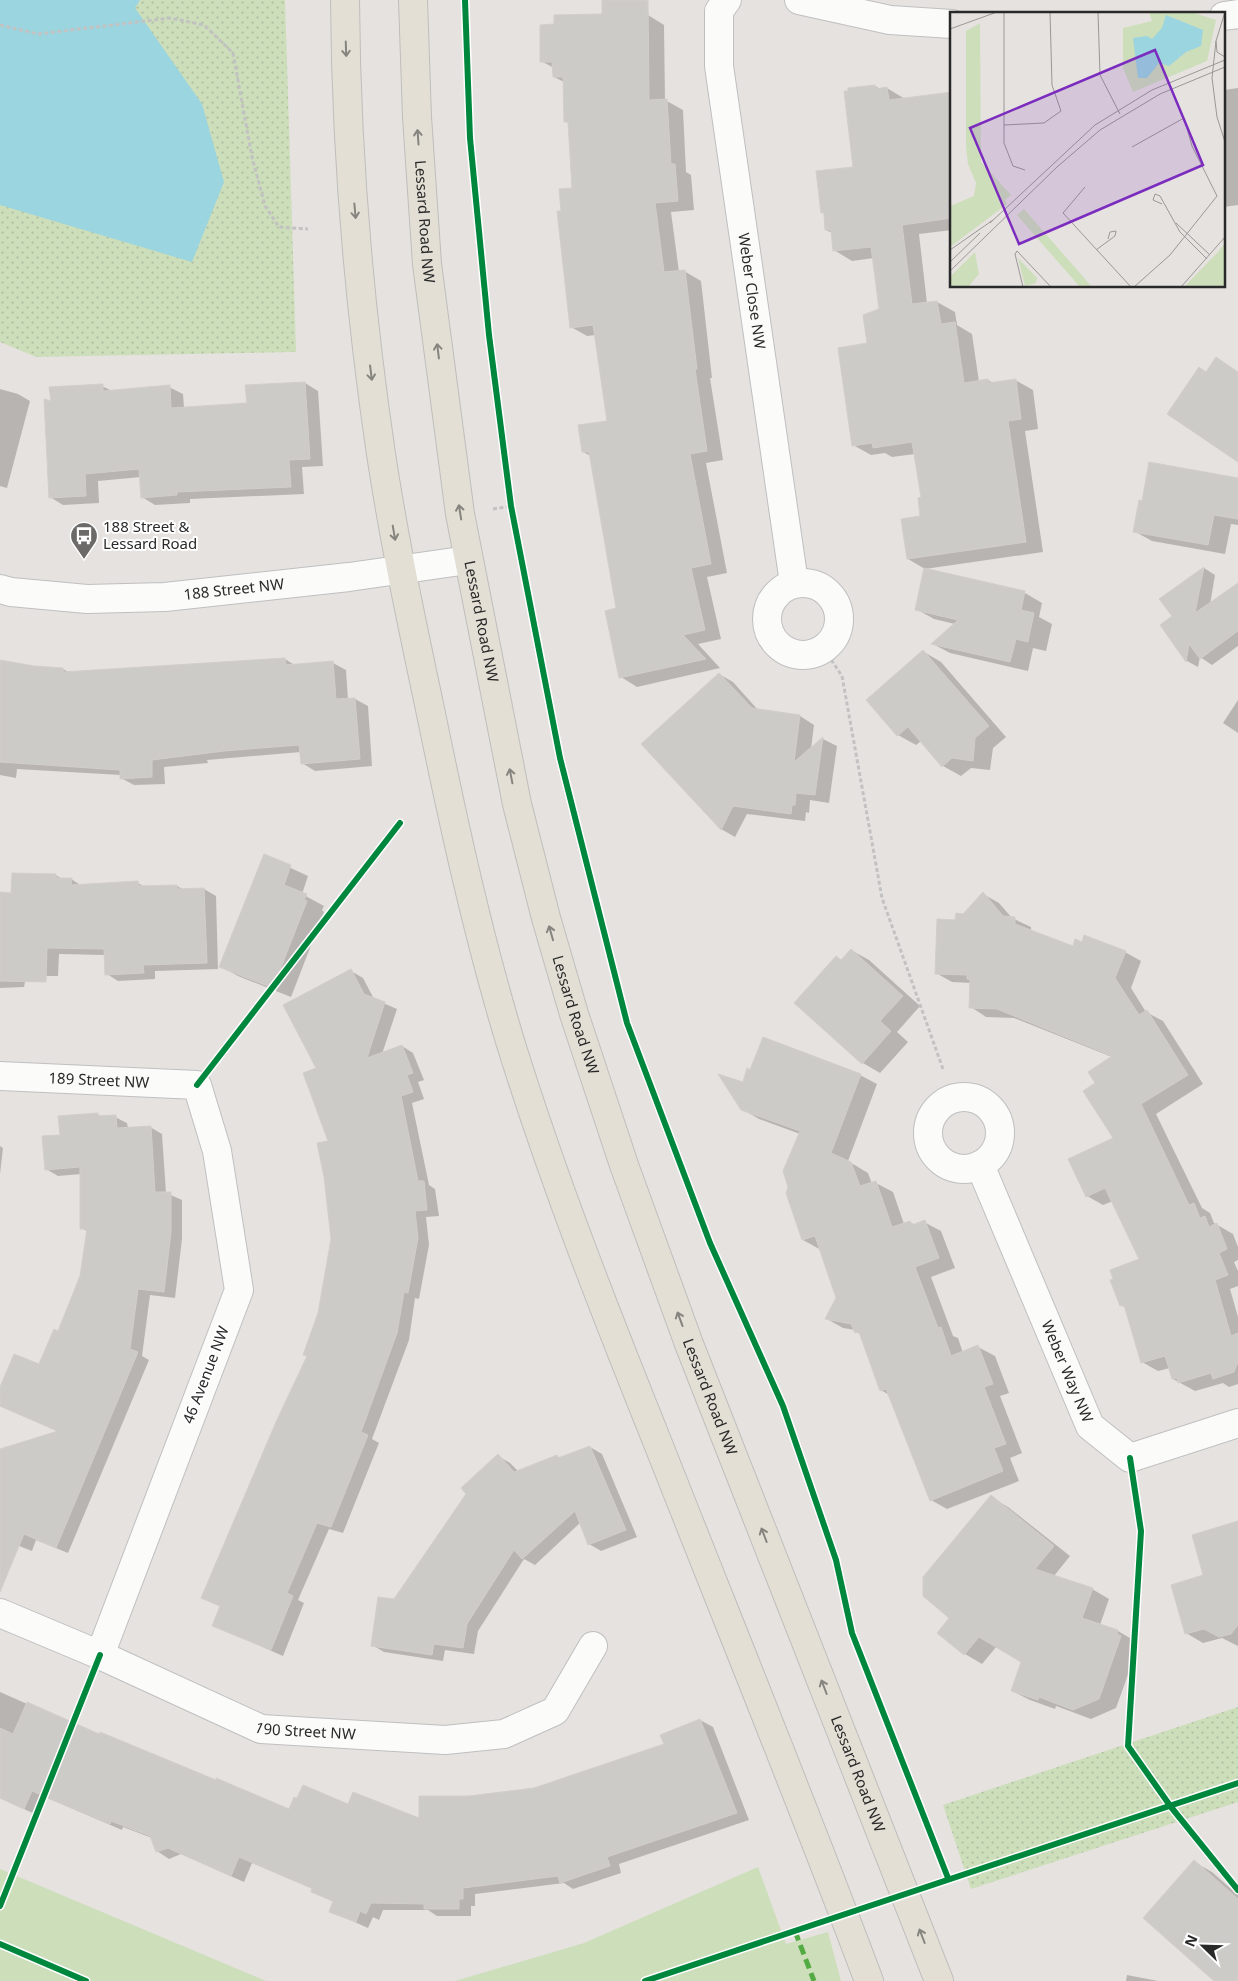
<svg xmlns="http://www.w3.org/2000/svg" width="1238" height="1981" font-family="'Noto Sans',sans-serif">
  <style>
    .grass { fill: #cddebb }
    .park { fill: url(#park-dots) }
    .water { fill: #9ad5e0 }
    .shadow { fill: #0003 }
    .building { fill: #cdcbc8; stroke: #d1cecb }
    .lines { fill: none; stroke-linecap: round; stroke-linejoin: round }
    .minor-casing { stroke: #c0bfc0; stroke-width: 30 }
    .major-casing { stroke: #bfbebd; stroke-width: 30 }
    .path { stroke: #c3c2c2; stroke-width: 3; stroke-dasharray: 4 2.5; stroke-linecap: butt }
    .minor { stroke: #fbfbfa; stroke-width: 28 }
    .major { stroke: #e3dfd5; stroke-width: 28 }
    .quiet { stroke: #53ab44; stroke-width: 5; stroke-dasharray: 10 5; stroke-linecap: butt }
    .cycleway-casing { stroke: #fff; stroke-width: 9 }
    .cycleway { stroke: #00873e; stroke-width: 6 }
    .oneway { stroke: #86847f }
    .labels { text-anchor: middle; stroke-width: 4; stroke-linejoin: round; paint-order: stroke }
    .street-label { font-size: 15px; fill: #292929; stroke: #fff }
    .poi-label { font-size: 15px; fill: #292929; stroke: #fff; text-anchor: start }
    .inset-road { fill: none; stroke: #9a9896; stroke-width: 1 }
    .view { fill: #7b2cbf; fill-opacity: 0.15; stroke: #7b2cbf; stroke-width: 2.5 }
    .inset-edge { fill: none; stroke: #292929; stroke-width: 2.5 }
  </style>
  <defs>
    <pattern id="park-dots" width="8" height="8" patternUnits="userSpaceOnUse" patternTransform="scale(1.25)"><rect width="8" height="8" fill="#cddebb"/><path d="M2 2h.1M6 6h.1" fill="none" stroke="#b0bea1" stroke-width="1.8" stroke-linecap="round"/></pattern>
  </defs>
  <rect width="100%" height="100%" fill="#e6e2df"/>
  <g class="grass">
    <path d="M758 1867 786 1944 828 1932 841 1981H455L584 1943Z"/>
    <path d="M0 1869 266 1981H0Z"/>
  </g>
  <g class="park">
    <path d="M0 0H285L296 352 36 357 0 342Z"/>
    <path d="M1238 1707V1802L971 1889 943 1805Z"/>
  </g>
  <path class="water" d="M0 0H140L135 8 202 104 224 182 192 262 0 205Z"/>
  <g class="shadow">
    <path d="M648 15 664 25 665 100 683 110 686 172 691 175 694 210 671 212 679 272 684 271 701 281 712 378H710L723 460 706 463 727 573 707 577 721 639 698 644 720 668 637 687 621 677 617 609 591 456 583 452 608 422 596 335 587 336 571 327 562 212 574 189 569 123 565 121 564 82 554 77V68L541 61Z"/>
    <path d="M875 86 880 89 887 88 905 99 952 95V230L919 234 927 303 937 302 955 312 957 325 972 334 979 382 988 380 993 383 1015 380 1033 390 1038 429 1025 431 1043 552 925 569 908 559 922 517V498L915 454 892 457 885 453 871 455 853 445 872 312 881 310 874 258 852 261 834 250 832 233 826 230 825 214 823 212 854 168Z"/>
    <path d="M1238 88V205L1224 207V90Z"/>
    <path d="M305 383 318 391 323 466 302 467 304 494 190 499V503L155 505 142 497 141 477 98 481 99 503 63 505 50 497 53 403 102 386 112 391 169 387 183 394 184 408 248 404Z"/>
    <path d="M0 389 18 394 30 401 7 488 0 486Z"/>
    <path d="M1238 479V525L1231 524 1225 554 1152 541 1134 531Z"/>
    <path d="M1204 568 1215 575 1210 605 1238 584V646L1212 665 1200 657 1198 667 1187 661 1161 625 1174 616 1161 599Z"/>
    <path d="M925 570 1025 593 1042 603 1039 617 1052 624 1046 651 1033 648 1028 671 950 653 933 644 955 624 934 619 916 609Z"/>
    <path d="M924 652 941 662 1006 737 993 748 990 770 971 768 961 776 943 766 921 741 916 745 898 735Z"/>
    <path d="M285 659 296 666 333 663 346 670 348 700 355 699 368 706 372 766 315 771 302 763 301 752 207 760 208 763 164 767 165 784 134 785 121 778V775L17 769 16 778 0 775V662L34 667 63 669 70 673Z"/>
    <path d="M719 674 733 682 759 711 800 716 814 725 811 749 823 739 837 746 829 803 810 800 809 813 806 812 805 821 747 814 735 837 721 829 643 744Z"/>
    <path d="M1238 700V733L1223 723Z"/>
    <path d="M265 856 308 876 302 894 324 906 322 910 324 912 291 997 238 976 220 966Z"/>
    <path d="M55 875 63 879H71L82 886 138 883 145 887 177 886 184 890 204 889 216 896 218 969 155 971V979L118 981 107 974 105 955 59 954 58 976H26L24 987 0 988V893L13 894Z"/>
    <path d="M983 894 999 903 1012 918 1031 927V931L1073 948 1125 952 1141 961 1131 988 1146 1012 1163 1021 1203 1084 1156 1114 1202 1208 1210 1213 1214 1223 1233 1234 1238 1247V1260L1234 1262 1238 1271V1286L1230 1289 1238 1317V1384L1229 1387 1223 1383 1195 1391 1173 1379 1170 1368 1158 1371 1142 1362 1126 1308 1121 1305 1141 1260 1113 1201 1103 1205 1087 1196 1115 1138 1097 1083 1112 1057 1014 1018 986 1017 971 1007V983L952 982 936 973 957 921Z"/>
    <path d="M851 950 869 960 920 1006 897 1032 908 1042 880 1073 863 1063 837 957 842 961Z"/>
    <path d="M351 971 363 978 374 999 397 1009 382 1054 402 1046 413 1053 424 1080 418 1082 424 1099 412 1103 429 1185 435 1189 439 1216 426 1217 429 1245 419 1299 415 1298 409 1340 372 1439 379 1443 343 1533 329 1529 298 1600 304 1603 283 1656 213 1625 221 1607 203 1597 308 1356 320 1313 332 1239 330 1142 318 1068Z"/>
    <path d="M860 1075 877 1084 848 1161 868 1173 872 1184 876 1183 893 1192 904 1224 910 1222 915 1225 924 1222 941 1231 955 1268 931 1277 953 1336 958 1338 963 1353 978 1347 995 1356 1009 1393 1000 1396 1022 1453 1010 1458 1019 1481 947 1509 931 1500 889 1395 881 1390 862 1336 855 1330 843 1328 827 1319 838 1298 821 1250 803 1240 787 1193 800 1134 759 1119 742 1109 743 1083Z"/>
    <path d="M97 1114 103 1117H115L127 1123 128 1128 150 1127 162 1134 166 1193 182 1200V1239L175 1298 150 1295 142 1356 149 1360 68 1553 36 1540 32 1551 14 1544 0 1542V1450L59 1432 0 1406V1391L39 1366 59 1332 81 1277 88 1232 82 1228 81 1174 58 1176 46 1169 61 1136Z"/>
    <path d="M0 1146 3 1148 0 1174Z"/>
    <path d="M590 1447 602 1454 637 1537 601 1551 589 1544 581 1522 535 1565 524 1559 478 1631 474 1654 445 1650 443 1661 384 1652 372 1645 394 1601 498 1456 510 1463 518 1471 557 1456 561 1458Z"/>
    <path d="M991 1497 1008 1507 1070 1556 1054 1576 1092 1589 1109 1599 1100 1625 1118 1631 1135 1641 1134 1644 1138 1647 1116 1708 1091 1719 1056 1706 1055 1709 1030 1700 1012 1691 1022 1661 997 1646 982 1664 965 1654 939 1633 951 1618Z"/>
    <path d="M1238 1523V1646L1222 1638 1203 1643 1186 1633 1205 1576Z"/>
    <path d="M0 1692 100 1736 289 1811 349 1806 420 1819 469 1797 535 1789 665 1745 700 1720 713 1727 749 1820 619 1864 621 1873 573 1889 564 1883 475 1894V1906H471V1916H437L428 1910H383L379 1920 373 1917 368 1928 330 1911 334 1902 312 1892 313 1889 252 1863 244 1882 181 1854 169 1859 157 1851 152 1838 123 1827 122 1830 45 1797 37 1815 0 1798Z"/>
    <path d="M1194 1862 1212 1872 1238 1895V1981H1215Z"/>
    <path d="M1127 1975 1158 1981H1126Z"/>
  </g>
  <g class="building">
    <path d="M602 0H648L649 100 667 99 671 164H675L678 201 655 203 664 272 685 270 697 369H695L707 451 690 454 711 564 691 568 705 630 683 635 706 659 619 678 605 611 616 608 589 452H582L578 425 607 421 593 325 570 328 557 211H561L559 189 572 188 568 122H564L563 77H553L552 62H540V25L554 24V15L602 14Z"/>
    <path d="M875 85 876 89 887 87 889 100 952 92V218L902 225 912 304 937 301 941 324 955 322 964 383 988 379 989 383 1016 379 1021 419 1008 421 1026 542 907 559 901 519 920 516 918 498 921 497 912 442 873 448 872 443 852 446 838 348 867 343 863 315 879 309 871 247 833 251 831 230H825L824 213H821L816 171 853 167 844 91H848V88Z"/>
    <path d="M1216 357 1238 372V462L1167 414 1199 367 1206 372Z"/>
    <path d="M305 382 310 459 289 460 291 487 177 492V495L141 498 139 469 85 474 86 496 49 498 44 399 51 401 49 387 103 384V391L170 385 171 408 247 403 245 385Z"/>
    <path d="M1149 462 1238 478V519L1214 515 1208 545 1133 532 1139 500 1142 501Z"/>
    <path d="M1204 567 1195 613 1238 583V631L1200 659 1189 644 1186 662 1160 625 1172 616 1159 599Z"/>
    <path d="M924 568 1025 591 1021 610 1034 613 1028 642 1016 639 1010 662 931 644 958 620 915 610Z"/>
    <path d="M923 650 989 726 975 738 973 761 952 758 942 767 908 727 897 736 866 700Z"/>
    <path d="M285 658 286 665 333 661 336 699 355 698 360 759 301 764 299 745 224 751 152 760V777L120 779V770L0 762V660L34 666 63 668V672Z"/>
    <path d="M719 673 752 708 800 715 794 762 823 737 815 795 796 793 795 805H792L791 814 733 806 721 830 641 744Z"/>
    <path d="M264 854 291 865 284 885 307 894 304 900 307 901 273 988 219 967Z"/>
    <path d="M12 873 56 874V878H72L71 885 138 881 139 886 177 885V889L204 888 207 963 143 965 144 973 105 975 104 949 47 948 46 982 0 981V892L11 893Z"/>
    <path d="M983 892 1003 916 1015 917V924L1073 946 1075 939 1082 942 1084 935 1126 951 1115 978 1139 1015 1147 1010 1188 1075 1141 1104 1189 1205 1194 1203 1200 1218 1205 1216 1209 1227 1217 1223 1227 1249 1219 1253 1228 1275 1215 1280 1231 1336 1238 1333V1362L1234 1372 1213 1379 1211 1373 1178 1383 1177 1378 1172 1379 1165 1356 1141 1363 1124 1305 1120 1306 1110 1280 1113 1279 1110 1270 1139 1259 1105 1188 1086 1197 1068 1159 1113 1138 1083 1091 1095 1083 1088 1072 1112 1056 997 1009 969 1008 970 979H967V975L935 974 937 919 955 920 956 913 963 914Z"/>
    <path d="M851 949 903 996 880 1021 891 1031 862 1064 794 1003 836 956 841 960Z"/>
    <path d="M351 969 364 994 385 1002 367 1058 402 1045 413 1073 407 1075 413 1092 401 1096 418 1181H424L427 1210 415 1211 418 1238 408 1293 404 1292 397 1333 361 1432 368 1435 331 1527 317 1523 287 1593 293 1596 271 1650 212 1626 220 1606 201 1598 276 1422 307 1356 303 1355 318 1313 331 1239 324 1177 317 1143 328 1141 303 1073 316 1068 283 1005Z"/>
    <path d="M763 1037 861 1074 831 1153 851 1162 860 1186 876 1181 892 1227 910 1221 912 1225 925 1220 939 1258 915 1267 938 1328 941 1327 951 1356 978 1345 993 1384 984 1387 1006 1444 994 1448 1003 1471 930 1501 886 1389 880 1391 859 1332 855 1333 851 1324 825 1319 836 1298 815 1236 802 1240 786 1193 788 1187 783 1171 800 1131 741 1110 718 1074 743 1082 747 1068 750 1070Z"/>
    <path d="M98 1113V1116L116 1115 117 1128 151 1126 155 1192H171V1232L164 1292 138 1289 130 1349 138 1352 56 1548 24 1534 0 1592V1449L58 1431 0 1406V1387L14 1354 39 1364 54 1329 58 1331 80 1276 87 1229H80V1167L45 1170 42 1136 60 1135 58 1116Z"/>
    <path d="M590 1446 626 1530 588 1545 575 1511 522 1559 514 1550 467 1624 463 1648 434 1644 432 1655 371 1646 378 1597 394 1599 466 1494 461 1488 498 1454 514 1472 557 1455 558 1458Z"/>
    <path d="M991 1495 1054 1546 1035 1569 1093 1588 1082 1618 1118 1630 1117 1634 1121 1636 1099 1699 1073 1710 1039 1697 1038 1700 1011 1691 1021 1662 979 1637 964 1655 937 1633 949 1618 923 1596V1577Z"/>
    <path d="M1238 1521V1625L1231 1634 1219 1637 1204 1629 1185 1634 1171 1585 1203 1575 1192 1535Z"/>
    <path d="M27 1702 99 1734 100 1732 216 1780V1778L289 1809 294 1797 297 1798 303 1785 348 1804 353 1792 419 1818V1796H469L534 1788 664 1744 660 1735 700 1719 737 1813 607 1857 610 1866 560 1883 558 1876 463 1888V1899H459V1909H424V1904L371 1903 366 1914 360 1911 356 1922 329 1912 333 1901 311 1892 312 1888 239 1857 231 1876 168 1848 156 1852 150 1836 111 1821 110 1824 32 1791 24 1809 0 1798V1728L13 1734Z"/>
    <path d="M1194 1860 1238 1899V1981H1214L1143 1918Z"/>
  </g>
  <g class="lines">
    <defs>
      <g id="minor">
        <path id="s1" d="M727 0 719 11V66L794 583"/>
        <path d="M799 0 890 20 952 24"/>
        <path d="M1224 16 1238 14"/>
        <circle cx="803" cy="619" r="36"/>
        <path id="s2" d="M0 589 11 592 87 599 165 597 349 577 468 560"/>
        <path id="s3" d="M0 1076 197 1085 217 1151 239 1290 100 1655"/>
        <circle cx="964" cy="1133" r="36"/>
        <path id="s4" d="M980 1165 1090 1426 1130 1458 1238 1423"/>
        <path id="s5" d="M0 1613 100 1655 261 1729 445 1740 504 1734 555 1711 593 1646"/>
      </g>
      <g id="major">
        <path d="M345 0C346 152 359 305 381 454 394 540 412 624 430 709 453 821 477 932 510 1041 552 1177 604 1309 657 1441 728 1621 801 1800 869 1981"/>
        <path id="s6" d="M413 0 417 117 427 264 460 514 517 804 546 918 574 1014 624 1165 689 1344 939 1981"/>
      </g>
    </defs>
    <use href="#minor" class="minor-casing"/>
    <use href="#major" class="major-casing"/>
    <g class="path">
      <path d="M0 25 38 34 170 18 204 25 233 53 252 157 265 206 279 227 308 229"/>
      <path d="M493 509 511 506"/>
      <path d="M824 649 842 676 882 898 943 1069"/>
    </g>
    <use href="#minor" class="minor"/>
    <use href="#major" class="major"/>
    <path class="quiet" d="M795 1931 814 1981"/>
    <defs>
      <g id="cycleway">
        <path d="M465 0 470 138 489 335 511 506 560 758 627 1023 710 1243 783 1406 836 1560 852 1633 948 1878"/>
        <path d="M197 1085 400 823"/>
        <path d="M1130 1458 1141 1531 1128 1746 1171 1807 1238 1890"/>
        <path d="M0 1906 100 1655"/>
        <path d="M0 1944 86 1981"/>
        <path d="M645 1981 1238 1783"/>
      </g>
    </defs>
    <use href="#cycleway" class="cycleway-casing"/>
    <use href="#cycleway" class="cycleway"/>
  </g>
  <defs><path id="oneway-shaft" d="M-6 0H5M1.5-3L5.5 0L1.5 3" fill="none" stroke-width="1.6" stroke-linecap="round" stroke-linejoin="round" transform="scale(1.25)"/></defs>
  <g class="oneway">
    <use href="#oneway-shaft" transform="translate(346 49) rotate(88)"/>
    <use href="#oneway-shaft" transform="translate(418 137) rotate(-94)"/>
    <use href="#oneway-shaft" transform="translate(355 211) rotate(85)"/>
    <use href="#oneway-shaft" transform="translate(438 351) rotate(-97)"/>
    <use href="#oneway-shaft" transform="translate(371 373) rotate(83)"/>
    <use href="#oneway-shaft" transform="translate(460 512) rotate(-99)"/>
    <use href="#oneway-shaft" transform="translate(394 533) rotate(80)"/>
    <use href="#oneway-shaft" transform="translate(511 776) rotate(-101)"/>
    <use href="#oneway-shaft" transform="translate(551 933) rotate(-106)"/>
    <use href="#oneway-shaft" transform="translate(680 1319) rotate(-110)"/>
    <use href="#oneway-shaft" transform="translate(764 1535) rotate(-111)"/>
    <use href="#oneway-shaft" transform="translate(824 1687) rotate(-111)"/>
    <use href="#oneway-shaft" transform="translate(922 1936) rotate(-111)"/>
  </g>
  <defs>
    <symbol id="bus-pin" viewBox="-11 -11 22 30"><path d="M0 17L-7.5 6A9.5 9.5 0 1 1 7.5 6Z" fill="#6b6a69" stroke="#fff"/><path d="M-5-6H5V4H4V6H2V4H-2V6H-4V4H-5ZM-3.5-4V0h7V-4ZM-3.5 1.2v1.5H-2V1.2ZM2 1.2v1.5H3.5V1.2Z" fill="#fff"/></symbol>
  </defs>
  <g fill-rule="evenodd">
    <use href="#bus-pin" x="68" y="520" width="32" height="43"/>
  </g>
  <g class="labels">
    <g class="street-label">
      <text dy="5" stroke="none"><textPath href="#s6" startOffset="222">Lessard Road NW</textPath></text>
      <text dy="5" stroke="none"><textPath href="#s1" startOffset="296">Weber Close NW</textPath></text>
      <text dy="5" stroke="none"><textPath href="#s2" startOffset="235">188 Street NW</textPath></text>
      <text dy="5" stroke="none"><textPath href="#s6" startOffset="626">Lessard Road NW</textPath></text>
      <text dy="5" stroke="none"><textPath href="#s6" startOffset="1031">Lessard Road NW</textPath></text>
      <text dy="5" stroke="none"><textPath href="#s3" startOffset="99">189 Street NW</textPath></text>
      <text dy="5" stroke="none"><textPath href="#s4" startOffset="224">Weber Way NW</textPath></text>
      <text transform="translate(206 1375) rotate(-69)" y="5">46 Avenue NW</text>
      <text dy="5" stroke="none"><textPath href="#s6" startOffset="1436">Lessard Road NW</textPath></text>
      <text dy="5" stroke="none"><textPath href="#s5" startOffset="330">190 Street NW</textPath></text>
      <text dy="5" stroke="none"><textPath href="#s6" startOffset="1841">Lessard Road NW</textPath></text>
    </g>
    <g class="poi-label">
      <text x="103" y="532">188 Street &amp;<tspan x="103" dy="17">Lessard Road</tspan></text>
    </g>
  </g>
  <g transform="translate(950 12)">
    <rect width="275" height="275" fill="#e6e2df"/>
    <path d="M30 11 31 150 61 183 55 188 57 192 0 235V194L24 184 26 171 18 152 16 135V19ZM25 240 29 262 18 275H0V265ZM68 246 87 266 86 271 75 274Z" fill="#cddebb"/>
    <path d="M199 0H241L266 8 257 49 183 80 173 56V16L202 9ZM74 197 142 275H130L67 203ZM275 231V275H234L268 240Z" fill="#cddebb"/>
    <path d="M216 3 253 18 251 34 236 40 219 54 209 51 197 66H188L183 26 197 24 202 27 212 16Z" fill="#9ad5e0"/>
    <path class="inset-road" d="M54 0V131L63 154 75 158M148 0 150 63 170 102M275 0 266 29 262 66 267 105 275 130M0 17 47 0M266 29 267 40 275 45M54 113 94 111 111 99 102 73 100 0M182 135 234 106 242 134 267 184 220 243 184 275M135 175 113 201 181 275M212 192 203 188 205 182 210 184 230 220 257 247M40 211 145 113 202 78 275 48M226 211 260 243M0 238 43 208M146 238 165 224 166 219 160 220 158 227M0 250 30 221M0 259 107 155 150 118 210 82 275 55M73 275 65 242 67 239 101 275M231 275 275 225"/>
    <path class="view" d="M205 38 253 153 69 232 20 116Z"/>
    <rect width="275" height="275" class="inset-edge"/>
  </g>
  <g transform="translate(1203 1946) rotate(293)" stroke="#ffffff" stroke-width="4" paint-order="stroke">
  <path d="M0-4L9 19L0 12L-9 19Z" fill="#292929"/>
  <text y="-8" font-size="14" font-weight="bold" text-anchor="middle" fill="#292929">N</text>
  </g>
</svg>
